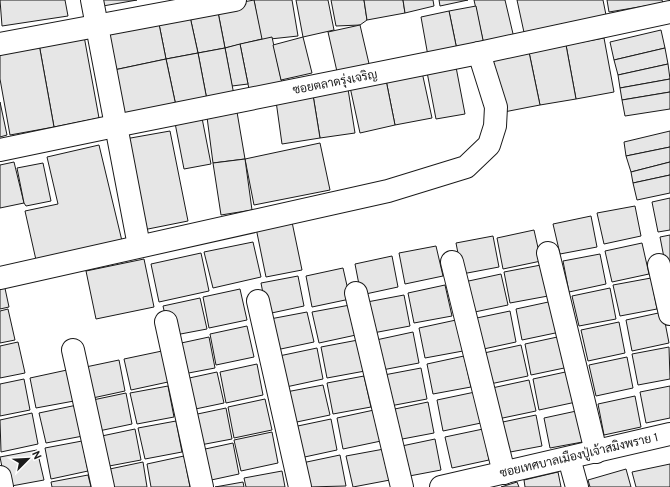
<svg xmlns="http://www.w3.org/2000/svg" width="670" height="487" font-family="Overpass,Sarabun,sans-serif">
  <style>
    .building { fill: #e6e6e6; stroke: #1a1a1a }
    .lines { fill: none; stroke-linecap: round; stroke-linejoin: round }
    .street-casing { stroke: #1a1a1a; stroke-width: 24 }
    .street { stroke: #fff; stroke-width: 22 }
    .labels { text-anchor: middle; stroke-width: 3; stroke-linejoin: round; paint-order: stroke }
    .street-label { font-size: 12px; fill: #1a1a1a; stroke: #fff }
  </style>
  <rect width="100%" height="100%" fill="#fff"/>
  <g class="building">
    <path d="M0 0H65L68 16 2 26Z"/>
    <path d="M102 0H137L103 6Z"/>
    <path d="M254 0H292L298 36 261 40Z"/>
    <path d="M254 0 262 39 225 48 217 7Z"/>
    <path d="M296 0H328L334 30 303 37Z"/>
    <path d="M331 0H364L367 20 360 25 336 26Z"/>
    <path d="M364 0H403L405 13 367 20Z"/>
    <path d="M403 0H433L434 6 405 13Z"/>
    <path d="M439 0H468L440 6Z"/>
    <path d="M474 0H505L514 38 484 45Z"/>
    <path d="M517 0H603L607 20 525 37Z"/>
    <path d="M607 0H662L663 3 609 12Z"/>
    <path d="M476 6 484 45 457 50 449 11Z"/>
    <path d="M217 7 225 48 198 53 189 12Z"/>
    <path d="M449 11 457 50 428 56 421 17Z"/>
    <path d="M189 12 198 53 166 59 158 19Z"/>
    <path d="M158 19 166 59 114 70 107 29Z"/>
    <path d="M360 25 370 68 338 76 328 32Z"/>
    <path d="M661 30 665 48 614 60 610 42Z"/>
    <path d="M84 36 99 118 54 127 39 44Z"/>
    <path d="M272 37 283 88 250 94 240 44Z"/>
    <path d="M303 37 312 73 281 80 273 45Z"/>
    <path d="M604 38 614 92 576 99 566 45Z"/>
    <path d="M39 44 54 127 10 135 0 79V50Z"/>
    <path d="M240 44 248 84 232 86 225 48Z"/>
    <path d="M566 45 576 99 540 105 529 52Z"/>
    <path d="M225 48 234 95 207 100 198 53Z"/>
    <path d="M665 48 668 64 618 75 614 60Z"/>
    <path d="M529 52 540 105 504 112 493 60Z"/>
    <path d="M198 53 207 100 176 106 166 59Z"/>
    <path d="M166 59 176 106 124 116 114 70Z"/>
    <path d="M668 64 670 79 620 88 618 75Z"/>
    <path d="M456 67 465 114 436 119 427 72Z"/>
    <path d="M422 72 432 118 395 125 386 80Z"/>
    <path d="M670 79V92L622 100 620 88Z"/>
    <path d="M386 80 395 125 360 133 350 87Z"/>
    <path d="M348 89 355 133 320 138 313 95Z"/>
    <path d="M670 92V109L625 116 622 100Z"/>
    <path d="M313 95 320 138 282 144 276 101Z"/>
    <path d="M0 102 7 135 0 137Z"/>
    <path d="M237 112 245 159 213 163 207 117Z"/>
    <path d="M202 118 211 164 184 169 175 123Z"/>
    <path d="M170 131 188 221 143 230 125 139Z"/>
    <path d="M670 131V147L626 156 624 142Z"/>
    <path d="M320 143 330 190 254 205 245 159Z"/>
    <path d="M99 145 122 241 36 260 25 211 58 204 47 157Z"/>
    <path d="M670 147V162L631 172 626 156Z"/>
    <path d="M245 159 252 210 221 215 213 163Z"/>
    <path d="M14 162 24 203 0 208V165Z"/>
    <path d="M670 162V175L633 183 631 172Z"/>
    <path d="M43 163 51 201 26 206 24 203 17 168Z"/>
    <path d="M670 175V193L637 200 633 183Z"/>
    <path d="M670 198V230L658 232 652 202Z"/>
    <path d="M635 206 641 236 604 244 597 213Z"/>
    <path d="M591 216 597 247 560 254 553 224Z"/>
    <path d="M292 222 302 270 266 277 256 228Z"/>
    <path d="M534 230 541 261 503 269 497 238Z"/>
    <path d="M670 235V267L666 268 660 237Z"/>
    <path d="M493 236 499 267 462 274 456 243Z"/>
    <path d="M253 242 261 277 213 288 204 252Z"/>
    <path d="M642 243 649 274 612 282 605 251Z"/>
    <path d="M436 246 443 276 405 284 399 253Z"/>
    <path d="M201 253 209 291 159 302 151 264Z"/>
    <path d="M600 254 606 284 569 292 563 261Z"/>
    <path d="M392 256 398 287 361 295 355 264Z"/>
    <path d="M144 259 154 307 96 319 86 271Z"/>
    <path d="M541 265 548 296 510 303 504 272Z"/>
    <path d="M343 268 350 299 312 307 306 276Z"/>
    <path d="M501 274 508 305 470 313 464 282Z"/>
    <path d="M298 276 304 306 267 314 261 283Z"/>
    <path d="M651 278 657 309 620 316 613 285Z"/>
    <path d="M3 279 9 307 0 309V280Z"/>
    <path d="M445 285 452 316 414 323 408 293Z"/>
    <path d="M610 288 616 319 579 326 572 296Z"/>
    <path d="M240 289 247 320 209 328 203 297Z"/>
    <path d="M404 295 410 326 373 333 367 302Z"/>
    <path d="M200 298 207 329 170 336 163 306Z"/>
    <path d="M553 301 560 332 522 340 516 309Z"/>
    <path d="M350 305 356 335 319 343 312 312Z"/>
    <path d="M8 309 15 340 0 343V311Z"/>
    <path d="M510 311 516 342 479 350 472 319Z"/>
    <path d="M307 312 314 342 276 350 270 319Z"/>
    <path d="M663 312 669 343 632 351 626 320Z"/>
    <path d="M456 320 463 351 425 358 419 328Z"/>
    <path d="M619 322 625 353 588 361 581 330Z"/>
    <path d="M247 326 254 357 216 365 210 334Z"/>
    <path d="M413 332 419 363 382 370 376 340Z"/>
    <path d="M562 336 569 367 531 375 525 344Z"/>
    <path d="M209 337 215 368 178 375 172 345Z"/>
    <path d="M358 340 365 371 327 378 321 347Z"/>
    <path d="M18 342 25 373 0 378V346Z"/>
    <path d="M521 345 528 376 490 384 484 353Z"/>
    <path d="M669 347 670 379 638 385 632 354Z"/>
    <path d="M317 348 323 379 286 387 279 356Z"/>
    <path d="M162 351 168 382 131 390 124 359Z"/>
    <path d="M464 356 471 387 433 394 427 364Z"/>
    <path d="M627 357 633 388 596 396 589 365Z"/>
    <path d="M119 360 125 391 88 399 81 368Z"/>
    <path d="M257 364 263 395 226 403 220 372Z"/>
    <path d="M421 368 427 399 390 406 384 375Z"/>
    <path d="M67 370 74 401 36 408 30 378Z"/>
    <path d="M570 371 576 402 539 410 533 379Z"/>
    <path d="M217 372 224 403 186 411 180 380Z"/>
    <path d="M364 376 371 407 333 414 327 383Z"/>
    <path d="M24 379 30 410 0 416V384Z"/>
    <path d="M529 380 536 411 498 419 492 388Z"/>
    <path d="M323 385 330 415 292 423 286 392Z"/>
    <path d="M168 386 174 417 137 424 130 393Z"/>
    <path d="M670 386V418L646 423 640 392Z"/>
    <path d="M475 392 481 423 443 431 437 400Z"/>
    <path d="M126 393 132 424 94 432 88 401Z"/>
    <path d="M635 396 641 427 604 435 598 404Z"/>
    <path d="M265 399 272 430 234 438 228 407Z"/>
    <path d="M428 402 434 433 397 440 390 410Z"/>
    <path d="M77 405 83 436 46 443 39 413Z"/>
    <path d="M226 408 232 439 195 446 188 416Z"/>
    <path d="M374 410 381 441 343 449 337 418Z"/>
    <path d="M581 410 588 441 550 448 544 418Z"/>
    <path d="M32 413 38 444 1 452 0 420Z"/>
    <path d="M536 415 542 446 505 453 498 423Z"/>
    <path d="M331 419 337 450 300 458 293 427Z"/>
    <path d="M176 421 182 452 145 459 138 428Z"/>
    <path d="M135 429 141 460 104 467 97 437Z"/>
    <path d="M483 429 489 460 452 468 445 437Z"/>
    <path d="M272 432 278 463 241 471 234 440Z"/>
    <path d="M435 439 441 470 404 477 397 447Z"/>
    <path d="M82 441 88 471 51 479 45 448Z"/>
    <path d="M233 443 239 474 202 482 196 451Z"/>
    <path d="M384 449 390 480 353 487 346 456Z"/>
    <path d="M37 450 44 480 6 487 0 457Z"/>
    <path d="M340 455 346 486 307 487 302 463Z"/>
    <path d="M184 456 190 487H151L147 464Z"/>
    <path d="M143 462 147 487H109L105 470Z"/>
    <path d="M670 464V487H636L632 472Z"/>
    <path d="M626 469 631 487H590L588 480Z"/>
    <path d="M282 471 285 487H246L244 478Z"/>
    <path d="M558 472 561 487H525L524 480Z"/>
    <path d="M88 475 91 487H52L51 482Z"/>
    <path d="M243 482 244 487H215Z"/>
    <path d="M517 482 519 487H501Z"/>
  </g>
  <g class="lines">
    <defs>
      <g id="street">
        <path d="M92 0 139 246"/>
        <path d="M0 44 235 0"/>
        <path d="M0 150 115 126 479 53 670 12"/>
        <path d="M548 253 596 452"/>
        <path d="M452 262 504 473"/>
        <path d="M659 265 670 314"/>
        <path d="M0 278 388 191 466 167 489 145 495 126 496 107 479 53"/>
        <path d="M356 293 402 487"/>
        <path d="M258 301 300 487"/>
        <path d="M166 322 202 487"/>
        <path d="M73 350 103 487"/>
        <path d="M569 458 577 487"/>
        <path d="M0 477 2 487"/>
        <path d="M441 487 670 434"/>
      </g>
    </defs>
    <use href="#street" class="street-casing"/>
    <use href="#street" class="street"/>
  </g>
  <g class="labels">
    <g class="street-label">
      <text transform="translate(335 82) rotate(-11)" y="4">ซอยตลาดรุ่งเจริญ</text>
      <text transform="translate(579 455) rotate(-13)" y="4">ซอยเทศบาลเมืองปู่เจ้าสมิงพราย 1</text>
    </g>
  </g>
  <g transform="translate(28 459) rotate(66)" stroke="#ffffff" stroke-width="3" paint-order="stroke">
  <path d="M0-3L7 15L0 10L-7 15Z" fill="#1a1a1a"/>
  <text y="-6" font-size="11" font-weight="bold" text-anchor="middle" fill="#1a1a1a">N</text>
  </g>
</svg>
